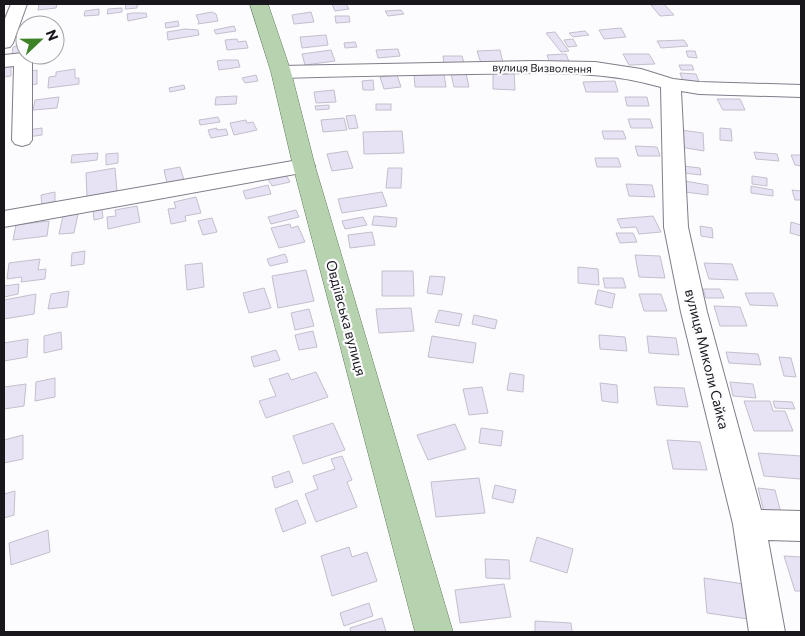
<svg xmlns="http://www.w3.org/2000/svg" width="805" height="636" font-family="Commissioner,sans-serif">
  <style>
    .building { fill: #e8e3f4; stroke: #c3bfcc }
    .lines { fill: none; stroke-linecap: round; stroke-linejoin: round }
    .minor-casing { stroke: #817d89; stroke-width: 2 }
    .major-casing { stroke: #5f7d58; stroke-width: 1 }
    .minor { fill: #fff; fill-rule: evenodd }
    .major { fill: #b6d2af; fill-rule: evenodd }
    .labels { text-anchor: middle; stroke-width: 4.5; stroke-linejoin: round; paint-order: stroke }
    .far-street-label { font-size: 11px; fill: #19171c; stroke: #fcfbfe }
    .street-label { font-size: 14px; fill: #19171c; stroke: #fcfbfe }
  </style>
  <rect width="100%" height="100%" fill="#fcfbfe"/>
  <g class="building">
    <path d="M39 4H57L56 8 38 10Z"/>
    <path d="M126 4H144L137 5V8L125 9Z"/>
    <path d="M332 4H346L349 9 335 11Z"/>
    <path d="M664 4 674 15 660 16 651 5Z"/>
    <path d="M122 8V12L107 14 108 9Z"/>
    <path d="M99 9V15L84 16 85 11Z"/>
    <path d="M401 10 404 14 388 16 385 11Z"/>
    <path d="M212 12 216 14 218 21 198 24 199 22 196 15Z"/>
    <path d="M311 12 314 22 294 24 292 15Z"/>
    <path d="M133 13H146L147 17 128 21 127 14Z"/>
    <path d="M335 16H349L350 22 336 23Z"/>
    <path d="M178 21 179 26 166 28 165 23Z"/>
    <path d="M234 26 236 31 216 34 214 30Z"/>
    <path d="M621 28 626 37 604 39 599 30Z"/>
    <path d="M185 29 198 30 199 35 168 40 167 32Z"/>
    <path d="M585 31 589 35 573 37 569 33Z"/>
    <path d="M555 32 569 51 561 52 546 33Z"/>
    <path d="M326 35 328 45 302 48 300 37Z"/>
    <path d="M237 39 238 42 246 41 248 48 227 50 225 40Z"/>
    <path d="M573 39 577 46 568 47 564 40Z"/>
    <path d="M684 40 688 46 661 48 657 41Z"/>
    <path d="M355 42 357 47 345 48 344 43Z"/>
    <path d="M25 43V53L12 55 13 47Z"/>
    <path d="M398 49 400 56 378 58 376 50Z"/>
    <path d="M331 50 335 61 305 65 302 54Z"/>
    <path d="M500 50 503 63H481L477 51Z"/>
    <path d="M686 51H695L697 58 688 57Z"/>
    <path d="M566 54 570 64H550L547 55Z"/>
    <path d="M623 54H649L655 64 629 65Z"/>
    <path d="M443 56H462L464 63 444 64Z"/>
    <path d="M224 60H238L240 67 219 70 217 61Z"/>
    <path d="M679 65H692L694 70H681Z"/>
    <path d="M11 66V76L4 77V67Z"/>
    <path d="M75 69V78H79V84L48 88 49 77 56 76V72Z"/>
    <path d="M37 70V84L25 86V72Z"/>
    <path d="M493 71 514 72 515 90 493 89Z"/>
    <path d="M466 73 469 87H454L451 74Z"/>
    <path d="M680 73 696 74 700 84H684Z"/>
    <path d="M414 74H444L446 87H415Z"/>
    <path d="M256 75 258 81 245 83 242 78Z"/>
    <path d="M397 75 401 87 384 89 380 77Z"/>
    <path d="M373 80 374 90H363L362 81Z"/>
    <path d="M615 81 618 92H586L583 82Z"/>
    <path d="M184 85 185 89 170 92 169 88Z"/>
    <path d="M334 90 336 102 316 103 314 92Z"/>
    <path d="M237 96 236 104 215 105 216 97Z"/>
    <path d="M59 97 57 108 33 110 35 100Z"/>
    <path d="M625 97H647L649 106H627Z"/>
    <path d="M717 99H740L745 110H723Z"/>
    <rect x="376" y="104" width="15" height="6"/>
    <path d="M329 105V109L316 110 315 106Z"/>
    <path d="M355 115 358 128 349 129 346 116Z"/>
    <path d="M218 117 220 122 200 125 199 120Z"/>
    <path d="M344 118 347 130 323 132 321 120Z"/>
    <path d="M628 119H650L653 128H631Z"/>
    <path d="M246 120 247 123 253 122 257 130 234 135 230 123Z"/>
    <path d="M42 128V135L27 137V130Z"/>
    <path d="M217 128V130L226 129 228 135 211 138 208 130Z"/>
    <path d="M720 128 731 129 732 141 720 140Z"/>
    <path d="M681 130 703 133 704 151 680 147Z"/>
    <path d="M402 131 404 153 364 154 363 132Z"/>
    <path d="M602 131H623L626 139H604Z"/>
    <path d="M635 146 657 147 660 156H638Z"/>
    <path d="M347 151 353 168 332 171 327 154Z"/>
    <path d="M754 152 777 154 779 161 756 159Z"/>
    <path d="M98 153 97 160 71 163 72 155Z"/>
    <path d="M118 153V163L106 165V154Z"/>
    <path d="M791 155H801V166L795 165Z"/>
    <path d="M595 158H618L621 167H597Z"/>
    <path d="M683 166 700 168 701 175 684 173Z"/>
    <path d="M180 167 184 180 167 183 164 170Z"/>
    <path d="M115 168 117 191 87 197 86 173Z"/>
    <path d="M388 168H402L401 188H386Z"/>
    <path d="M286 175 290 182 272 186 268 179Z"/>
    <path d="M752 176 767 178V186L752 184Z"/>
    <path d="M685 181 708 185V195L685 192Z"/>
    <path d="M626 184 652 185 655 197 629 196Z"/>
    <path d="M268 185 271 194 246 199 243 191Z"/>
    <path d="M751 186 773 190V196L751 193Z"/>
    <path d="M792 190 801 191V200H795Z"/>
    <path d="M55 192V203L42 206 41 195Z"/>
    <path d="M382 192 387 206 342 213 338 199Z"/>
    <path d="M196 197 201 213 185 216 186 221 171 224 168 209 176 208 174 202Z"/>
    <path d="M137 206 140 222 108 229 107 217 116 216 115 210Z"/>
    <path d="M102 209 103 218 94 220 93 210Z"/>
    <path d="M296 210 299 217 271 224 268 217Z"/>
    <path d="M78 214 74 233 59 234 63 216Z"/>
    <path d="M374 216 397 218 396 227 372 225Z"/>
    <path d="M653 216 661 232 639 234 636 227 621 228 617 219Z"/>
    <path d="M363 217 367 225 345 229 342 221Z"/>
    <path d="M212 218 217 232 203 235 198 221Z"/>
    <path d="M49 221 47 236 13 240 16 225Z"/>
    <path d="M791 222 801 225V236L790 233Z"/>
    <path d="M290 224 291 228 298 226 305 242 279 248 271 228Z"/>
    <path d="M700 226 712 228 713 238 701 236Z"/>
    <path d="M372 232 375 245 350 248 348 235Z"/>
    <path d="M616 233H633L637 242 620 243Z"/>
    <path d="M85 251 84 264 71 266 72 253Z"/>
    <path d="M285 254 288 262 270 266 267 259Z"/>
    <path d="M635 255 660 256 665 278 639 277Z"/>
    <path d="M40 259 38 270 46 269 45 279 21 282 22 277 7 279 9 263Z"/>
    <path d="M202 263 204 287 187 290 185 265Z"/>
    <path d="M704 263 732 264 738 280 709 279Z"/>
    <path d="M578 267 598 269 599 285 578 283Z"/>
    <path d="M306 270 314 301 278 308 272 276Z"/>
    <path d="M382 271H413L414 296H382Z"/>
    <path d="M430 276 445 277 442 295 427 293Z"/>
    <path d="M603 278H623L626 288H605Z"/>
    <path d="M19 284 18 294 4 297V286Z"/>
    <path d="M264 288 271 308 249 313 243 293Z"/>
    <path d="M703 289H720L724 298H706Z"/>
    <path d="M598 290 615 294 612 308 595 304Z"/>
    <path d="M69 291 67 307 48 309 51 294Z"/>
    <path d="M745 293H773L778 306 750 305Z"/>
    <path d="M36 294 34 314 4 319V300Z"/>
    <path d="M639 294H661L667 311H644Z"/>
    <path d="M714 306 740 307 747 326H720Z"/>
    <path d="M411 308 414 331 379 333 376 309Z"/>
    <path d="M309 309 314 326 295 330 291 313Z"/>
    <path d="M439 310 462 314 459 326 435 322Z"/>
    <path d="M474 315 497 320 495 329 472 324Z"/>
    <path d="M313 331 317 347 299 350 295 335Z"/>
    <path d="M61 332 62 349 44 353V336Z"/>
    <path d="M599 335 625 337 627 351 600 349Z"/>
    <path d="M432 336 476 343 473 363 428 357Z"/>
    <path d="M647 336 676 338 679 355 649 353Z"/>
    <path d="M28 339 27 357 4 361V343Z"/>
    <path d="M276 350 280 360 254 367 251 357Z"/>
    <path d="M726 352 758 354 761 365 729 363Z"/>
    <path d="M779 357 791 358 796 377 784 376Z"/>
    <path d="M316 372 328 397 266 418 259 401 276 396 269 379 288 373 291 380Z"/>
    <path d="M510 373 524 375 523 392 507 390Z"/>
    <path d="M55 378V397L35 401 36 382Z"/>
    <path d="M730 382 753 384 756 398 733 396Z"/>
    <path d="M600 383 617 385 618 403 602 401Z"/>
    <path d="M26 384 24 406 4 409V387Z"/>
    <path d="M482 387 488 413 469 415 463 389Z"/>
    <path d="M654 387 684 388 688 407 657 405Z"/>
    <path d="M744 401H770L773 411H785L793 431H754Z"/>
    <path d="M773 401 792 402 795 409 775 408Z"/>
    <path d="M333 423 345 450 303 464 293 436Z"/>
    <path d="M455 424 466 449 428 460 417 435Z"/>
    <path d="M481 428 503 431 501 446 479 443Z"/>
    <path d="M23 435V459L4 463V440Z"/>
    <path d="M667 440 700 442 707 470 673 469Z"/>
    <path d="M758 453 801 456V479L764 476Z"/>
    <path d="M342 456 352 480 347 482 357 507 316 522 305 494 318 489 313 476 335 469 331 459Z"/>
    <path d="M289 471 293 482 275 488 272 477Z"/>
    <path d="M479 478 485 513 436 517 431 482Z"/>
    <path d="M495 485 516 490 513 503 492 498Z"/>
    <path d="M758 488 775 490 781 513 764 512Z"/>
    <path d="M15 491 14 515 4 518V494Z"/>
    <path d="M297 500 306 523 283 532 275 509Z"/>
    <path d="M48 530 50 552 11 565 9 543Z"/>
    <path d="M537 537 573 549 567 573 530 561Z"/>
    <path d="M349 547 352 557 367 552 377 581 332 596 321 556Z"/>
    <path d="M784 556 801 557V591H795Z"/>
    <path d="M485 559 509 560 510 579 486 578Z"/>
    <path d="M704 578 744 584 748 619 707 613Z"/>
    <path d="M504 584 511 617 460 623 455 590Z"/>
    <path d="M369 603 373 616 344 626 340 613Z"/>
    <path d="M382 618 386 632H351L350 628Z"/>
    <path d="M535 621 571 623 572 632H535Z"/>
  </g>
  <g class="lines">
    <defs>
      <g id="minor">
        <path d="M11 4H27L13 43 10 47 4 48V21Z"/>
        <path d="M23 53 30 55 32 59V140L29 144 22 146 15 144 12 140 14 66 4 67V55Z"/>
        <path d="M535 61 595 62 641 69 673 79 699 82 801 85V97L699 94 681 91 688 227 707 312 761 510 801 511V541L768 540 785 632H749L733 524 681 312 664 227 661 87C600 69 536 73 472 74 408 75 345 76 281 78L274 76 272 72 274 68 281 66Z"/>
        <path d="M304 159 312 161 315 166 312 171 4 227V211Z"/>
      </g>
      <path id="major" d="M250 4H268L291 72 315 166 453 632H415L293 166 271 72Z"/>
    </defs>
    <use href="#minor" class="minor-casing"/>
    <use href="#major" class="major-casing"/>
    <use href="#minor" class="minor"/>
    <use href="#major" class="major"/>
  </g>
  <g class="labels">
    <g class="far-street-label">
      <text transform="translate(542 68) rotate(1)" y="4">вулиця Визволення</text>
    </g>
    <g class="street-label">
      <text transform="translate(346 318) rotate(75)" y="5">Овдіївська вулиця</text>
      <text transform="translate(707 359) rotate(76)" y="5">вулиця Миколи Сайка</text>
    </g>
  </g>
  <rect width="805" height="636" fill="none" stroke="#19171c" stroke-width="10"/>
  <g transform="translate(40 40) rotate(68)"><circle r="24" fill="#fcfbfe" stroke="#a1a0a4"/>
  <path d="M0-4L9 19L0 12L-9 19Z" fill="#3d8227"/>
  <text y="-8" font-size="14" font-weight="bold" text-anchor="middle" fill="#19171c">N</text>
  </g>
</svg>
